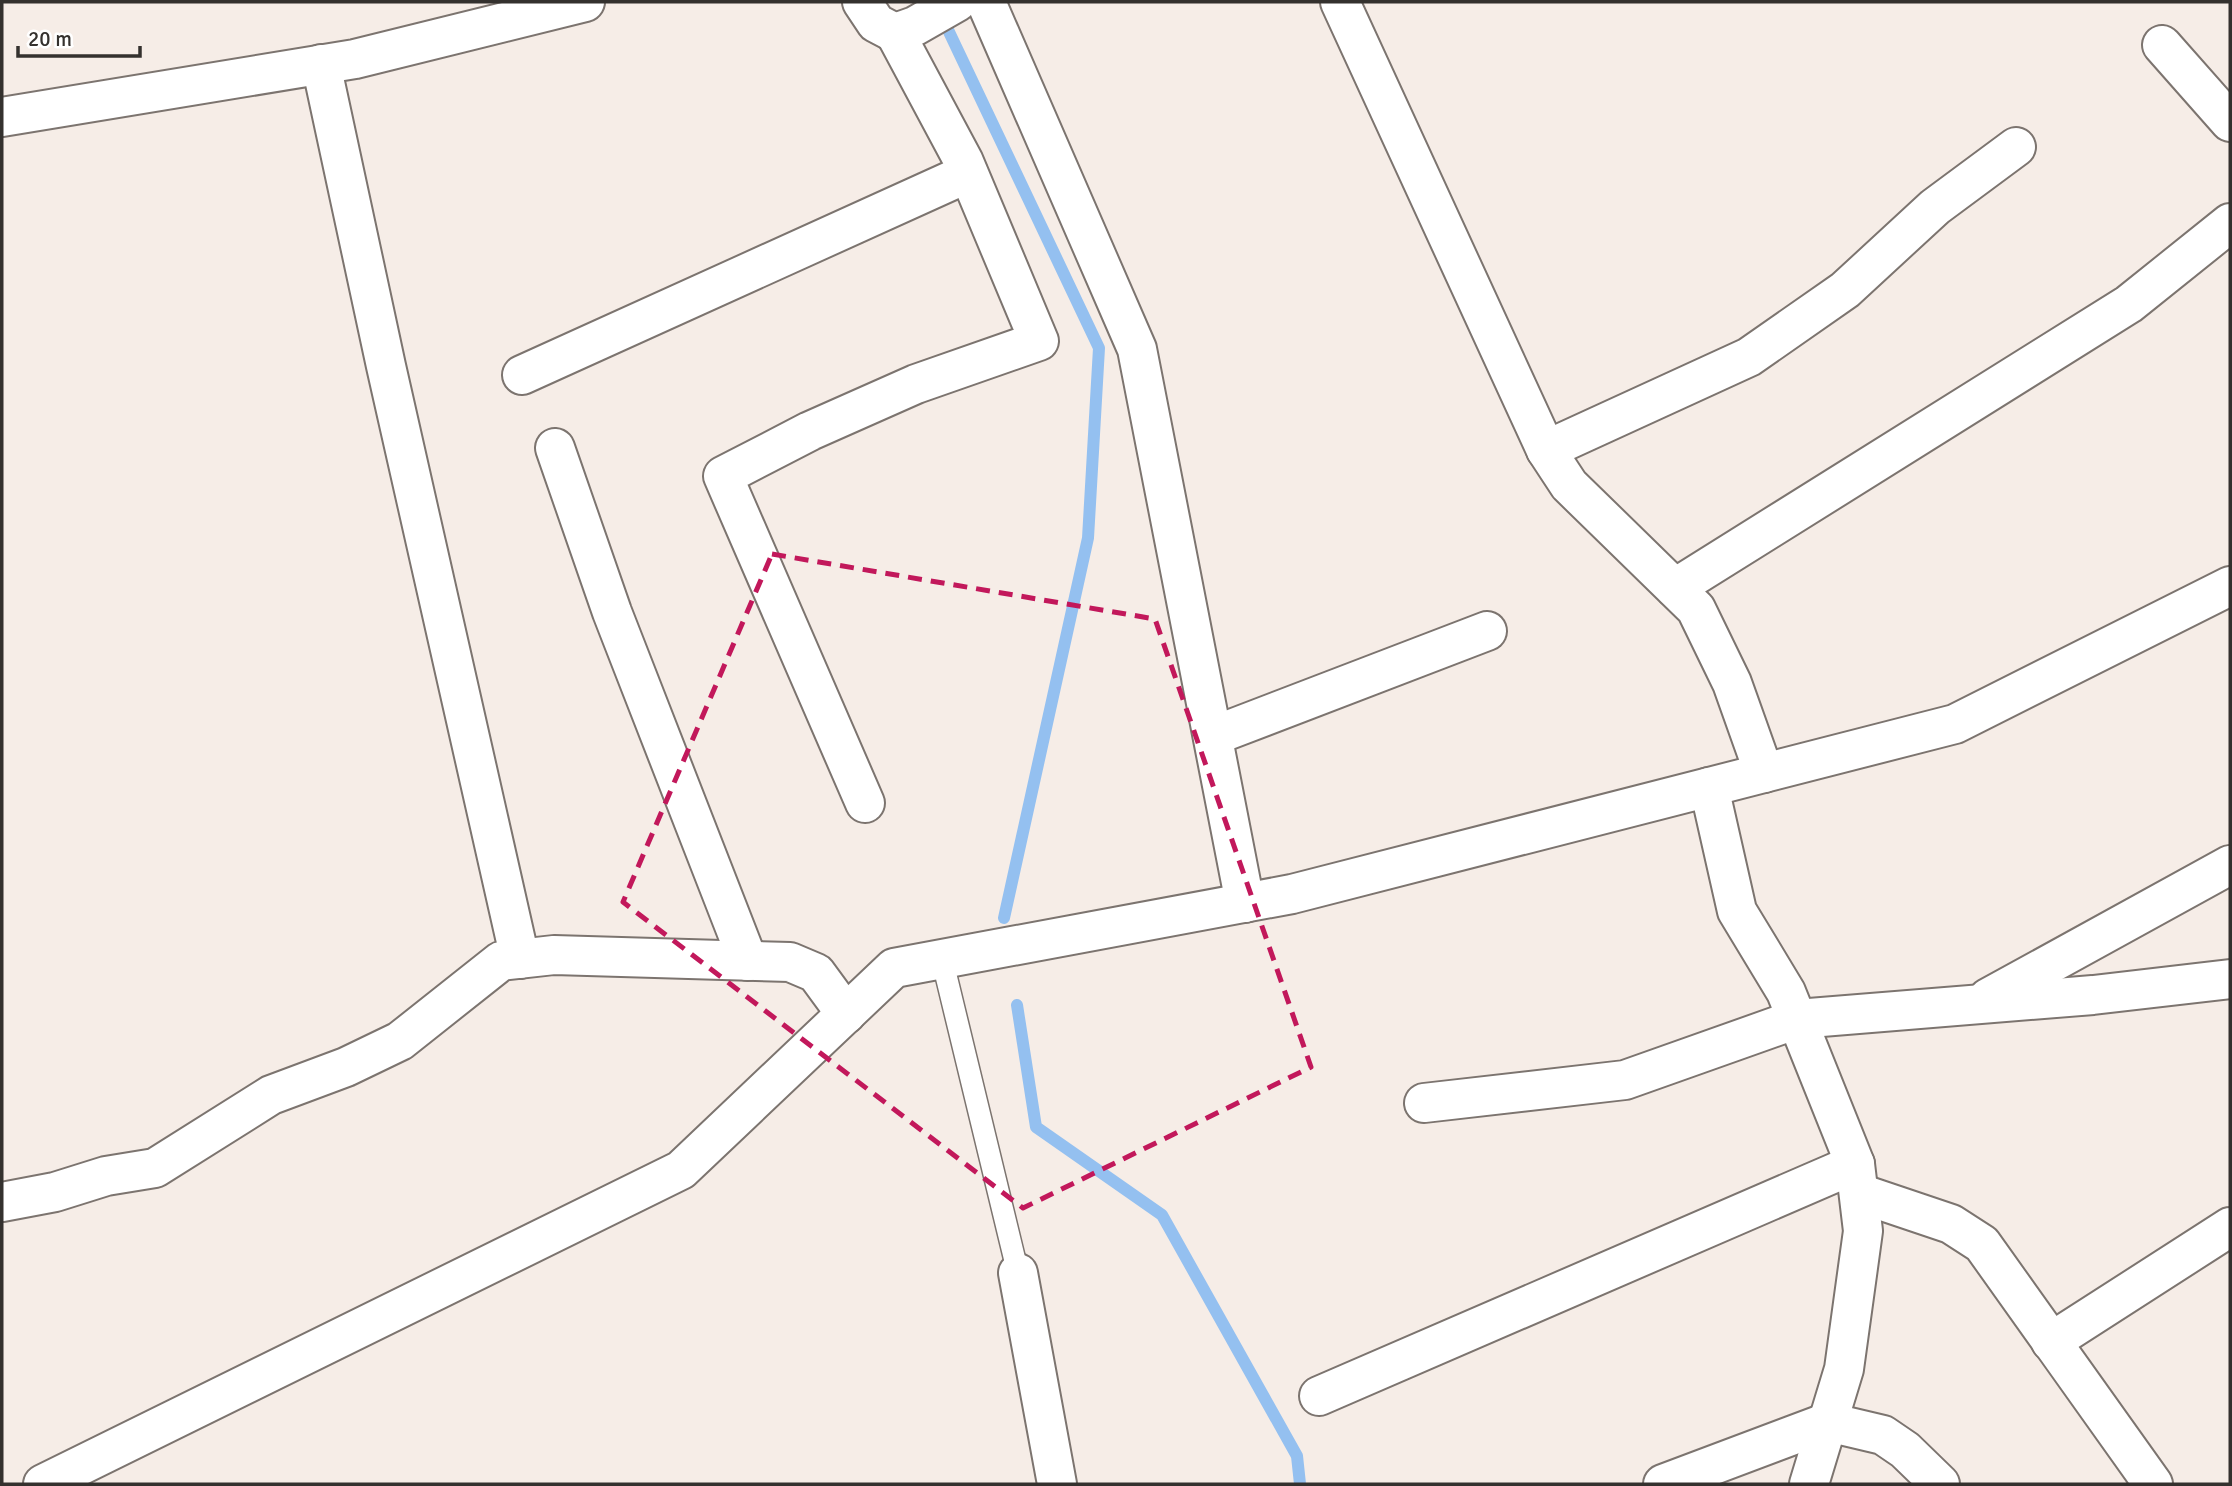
<svg xmlns="http://www.w3.org/2000/svg" width="2232" height="1486" font-family="Signika,sans-serif">
  <style>
    .lines { fill: none; stroke-linecap: round; stroke-linejoin: round }
    .stream { stroke: #94c0f0; stroke-width: 12 }
    .lane-casing { stroke: #7c746f; stroke-width: 24 }
    .street-casing { stroke: #7c746f; stroke-width: 42 }
    .secondary-casing { stroke: #7c746f; stroke-width: 42 }
    .lane { stroke: #fff; stroke-width: 21 }
    .street { stroke: #fff; stroke-width: 38 }
    .secondary { stroke: #fff; stroke-width: 38 }
    .marked { fill: none; stroke: #c2185b; stroke-width: 5; stroke-dasharray: 14 9; stroke-linejoin: round }
  </style>
  <rect width="100%" height="100%" fill="#f6ede7"/>
  <g class="lines">
    <g class="stream">
      <path d="M941 15 1099 348 1088 538 1004 918"/>
      <path d="M1017 1005 1036 1127 1162 1215 1297 1456 1300 1484"/>
    </g>
    <defs>
      <path id="lane" d="M942 959 1018 1273"/>
      <g id="street">
        <path d="M862 2 876 23 895 33 915 26 957 2"/>
        <path d="M986 2 1137 349 1245 903"/>
        <path d="M1340 2 1546 450 1569 485 1696 609 1732 683 1764 773"/>
        <path d="M2162 45 2230 122"/>
        <path d="M321 64 386 366 520 959"/>
        <path d="M2 117 355 59 585 2"/>
        <path d="M522 375 968 173"/>
        <path d="M555 448 612 612 748 961"/>
        <path d="M1546 450 1749 357 1845 290 1935 207 2016 147"/>
        <path d="M1675 588 2129 304 2230 223"/>
        <path d="M1213 736 1487 631"/>
        <path d="M1709 787 1737 911 1786 992 1855 1164 1863 1231 1844 1369 1809 1484"/>
        <path d="M865 803 723 476 810 431 916 384 1039 341 964 162 895 33"/>
        <path d="M1988 998 2230 865"/>
        <path d="M1424 1103 1625 1080 1797 1019 2093 995 2230 979"/>
        <path d="M1859 1193 1951 1224 1982 1244 2153 1484"/>
        <path d="M2 1202 55 1192 106 1176 155 1168 271 1095 346 1067 400 1041 501 961 554 955 790 962 816 973 846 1014"/>
        <path d="M1018 1273 1057 1484"/>
        <path d="M2051 1342 2230 1227"/>
        <path d="M1319 1396 1855 1164"/>
        <path d="M1663 1484 1828 1422 1883 1435 1905 1450 1940 1484"/>
      </g>
      <path id="secondary" d="M43 1484 681 1170 894 968 1292 894 1955 724 2230 586"/>
    </defs>
    <use href="#lane" class="lane-casing"/>
    <use href="#street" class="street-casing"/>
    <use href="#secondary" class="secondary-casing"/>
    <use href="#lane" class="lane"/>
    <use href="#street" class="street"/>
    <use href="#secondary" class="secondary"/>
  </g>
  <path class="marked" d="M772 554 1155 619 1311 1067 1023 1208 623 902Z"/>
  <rect width="2232" height="1486" fill="none" stroke="#34312e" stroke-width="7"/>
  <path d="M18 46v10h122v-10" fill="none" stroke="#34312e" stroke-width="3.5"/>
  <text x="28" y="46" font-size="21" fill="#34312e" stroke="#ffffff" stroke-width="5" paint-order="stroke">20 m</text>
</svg>
